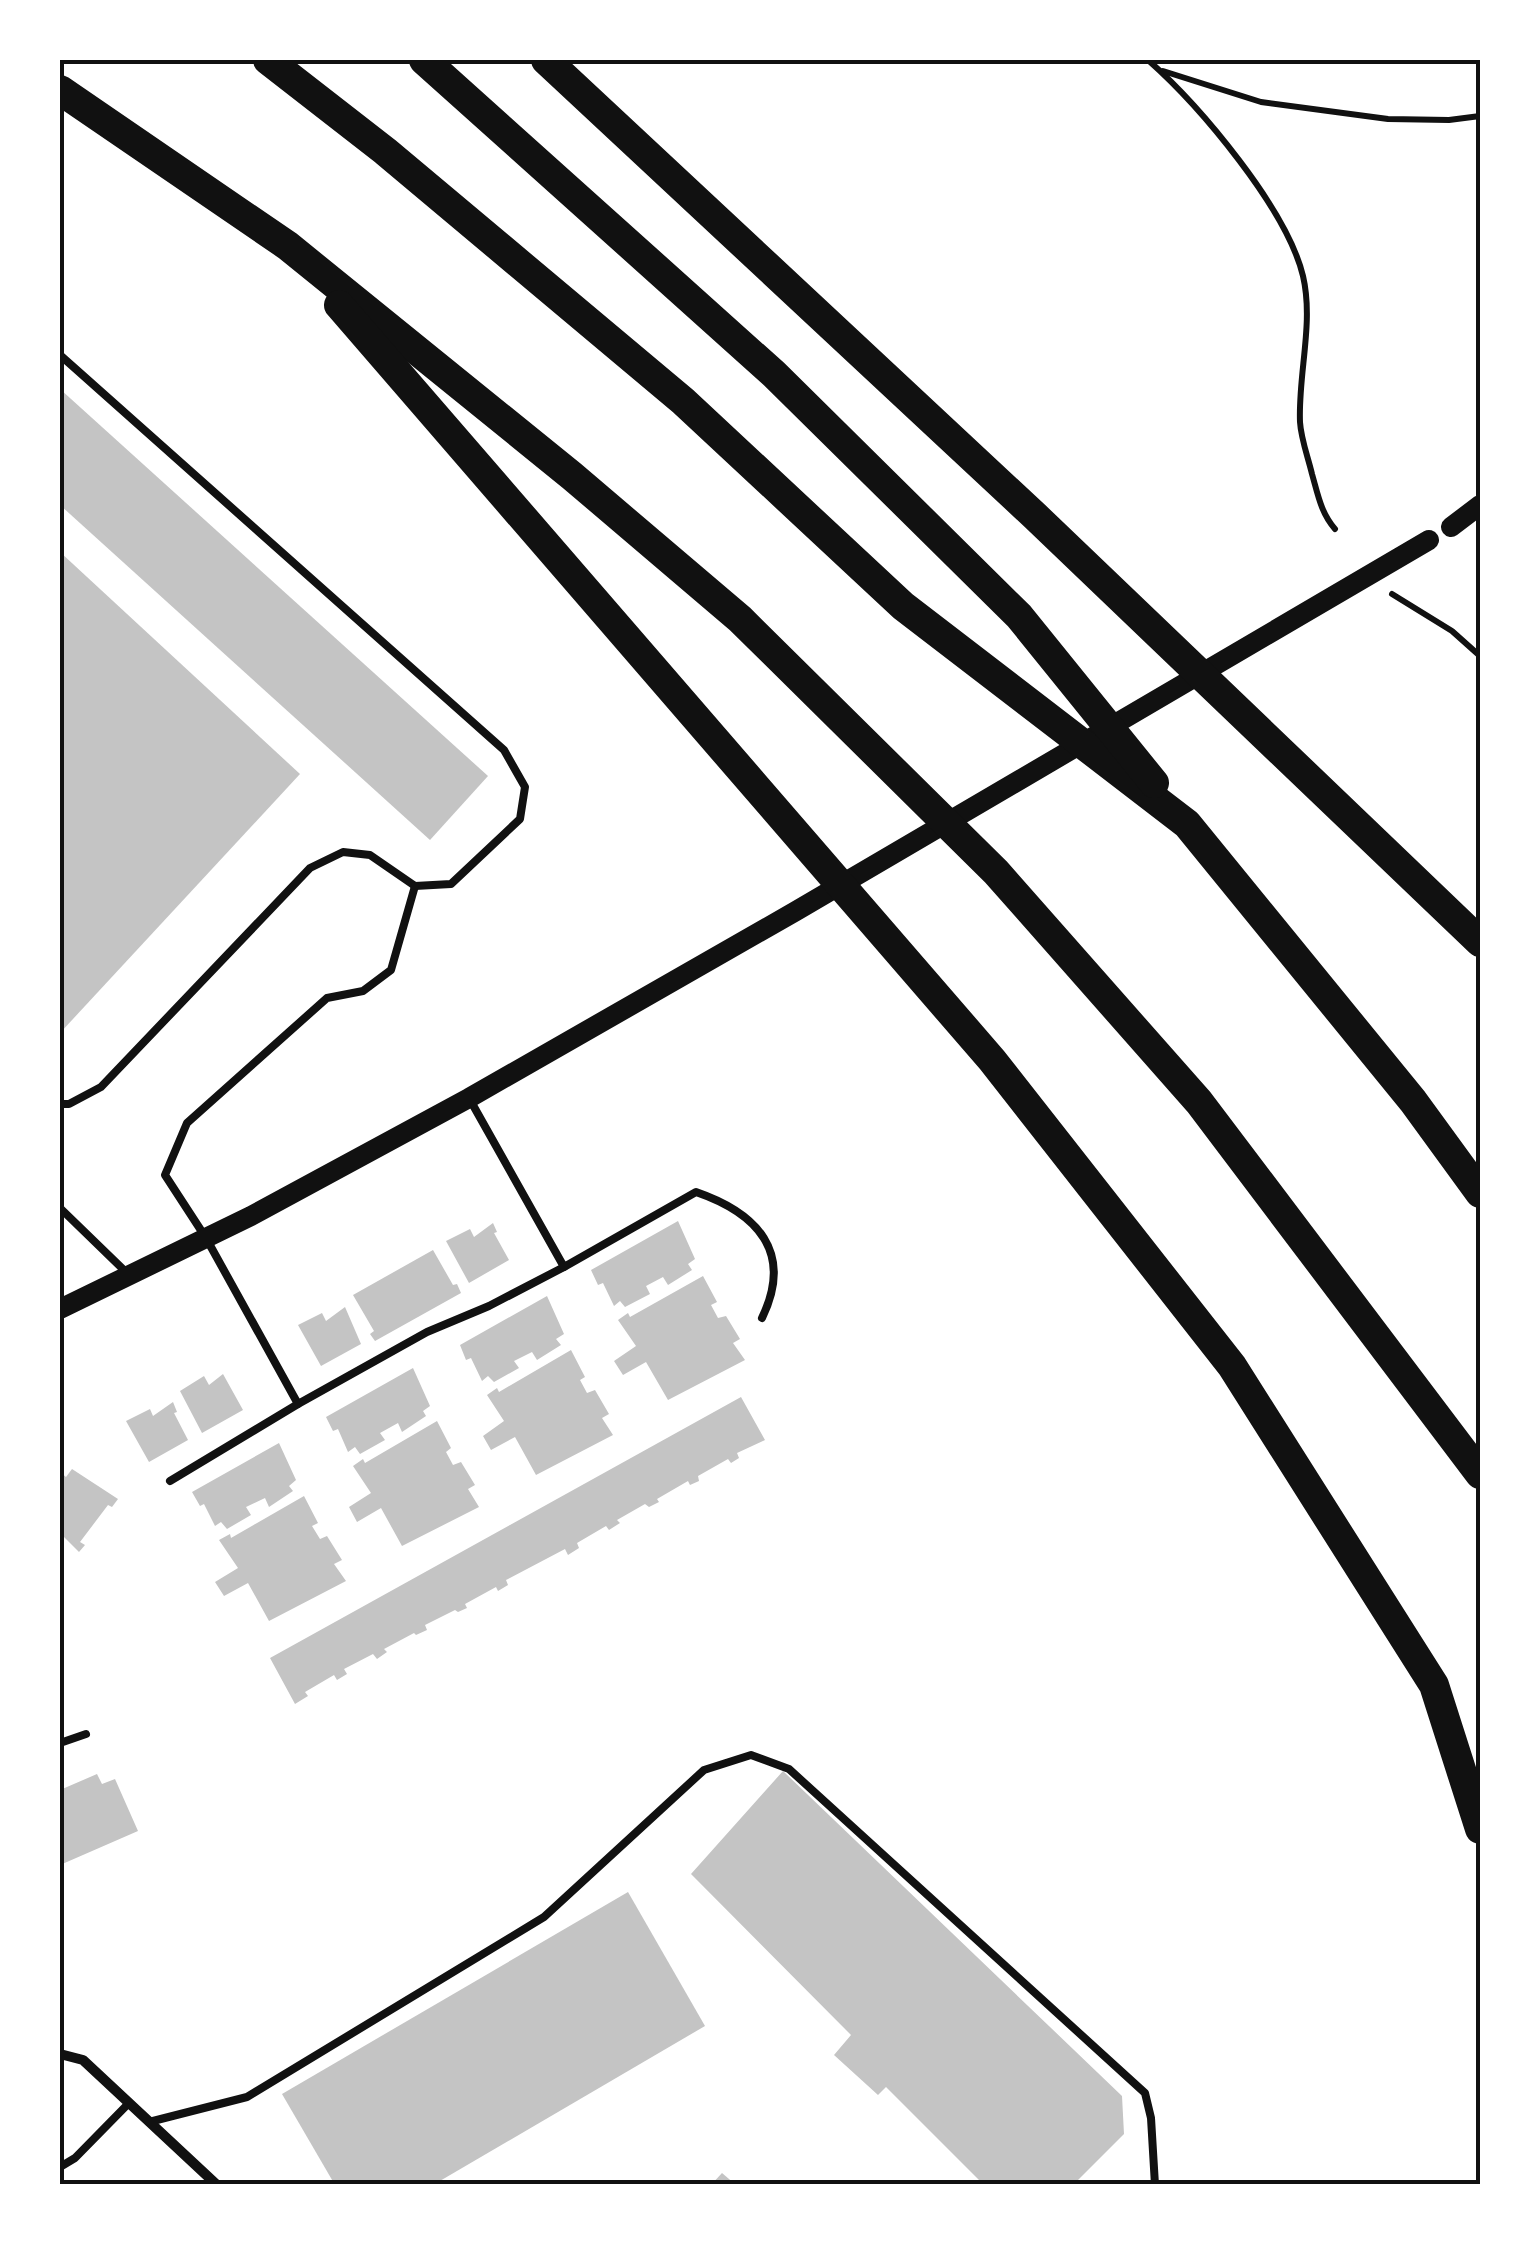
<svg xmlns="http://www.w3.org/2000/svg" width="1540" height="2245" viewBox="0 0 1540 2245" font-family="Mulish,sans-serif">
<style>
.building{fill:#c4c4c4}
.lines{fill:none;stroke-linecap:round;stroke-linejoin:round}
.path{stroke:#111;stroke-width:6}
.service{stroke:#111;stroke-width:8}
.minor{stroke:#111;stroke-width:10}
.secondary{stroke:#111;stroke-width:20}
.motorway{stroke:#111;stroke-width:30}
.neatline{fill:none;stroke:#111;stroke-width:4}
</style>
<rect width="100%" height="100%" fill="#fff"/>
<!-- building -->
<g class="building">
<polygon points="60,389 488,776 430,840 60,505"/>
<polygon points="60,552 300,774 60,1033"/>
<polygon points="678,1221 695,1259 688,1264 692,1270 668,1285 663,1277 646,1286 650,1294 625,1307 620,1301 614,1306 603,1283 598,1285 591,1270"/>
<polygon points="493,1223 497,1232 494,1233 509,1260 469,1283 446,1241 470,1229 474,1237"/>
<polygon points="433,1250 453,1285 457,1284 461,1293 375,1341 370,1334 374,1331 353,1295"/>
<polygon points="703,1276 717,1302 711,1305 718,1318 726,1316 740,1339 733,1343 745,1360 668,1400 646,1362 623,1375 614,1361 636,1346 618,1320 628,1313 630,1317"/>
<polygon points="547,1296 564,1334 556,1339 561,1345 537,1360 532,1352 514,1361 519,1368 494,1382 488,1376 482,1381 471,1358 466,1360 460,1345"/>
<polygon points="345,1307 361,1344 321,1366 298,1325 322,1313 326,1321"/>
<polygon points="571,1350 585,1377 580,1380 587,1393 595,1390 609,1414 602,1418 613,1435 536,1475 515,1437 491,1450 483,1436 504,1421 487,1395 497,1388 499,1392"/>
<polygon points="413,1368 430,1406 423,1411 426,1416 402,1432 398,1423 380,1433 385,1440 360,1454 355,1447 348,1452 338,1429 333,1431 326,1417"/>
<polygon points="223,1374 243,1410 202,1433 180,1391 204,1376 209,1385"/>
<polygon points="741,1397 765,1440 737,1453 739,1458 731,1463 728,1459 698,1476 699,1481 690,1485 688,1481 657,1499 659,1502 649,1507 645,1504 617,1520 620,1523 609,1530 606,1526 577,1543 579,1548 568,1555 565,1549 506,1580 508,1585 498,1591 496,1587 465,1604 467,1608 458,1612 455,1610 425,1625 427,1630 416,1635 414,1633 384,1649 387,1652 377,1659 373,1654 344,1669 347,1674 337,1680 334,1675 305,1692 308,1696 295,1704 270,1658"/>
<polygon points="173,1402 177,1412 174,1413 188,1440 149,1462 126,1421 150,1409 153,1416"/>
<polygon points="437,1421 451,1448 446,1452 453,1465 461,1462 475,1485 468,1489 479,1507 402,1546 381,1508 357,1522 349,1507 371,1493 353,1466 363,1459 365,1463"/>
<polygon points="279,1443 296,1480 289,1486 293,1491 269,1507 265,1498 246,1507 251,1515 227,1529 221,1522 215,1526 204,1504 200,1506 192,1492"/>
<polygon points="72,1469 118,1499 112,1507 108,1505 80,1542 85,1545 79,1552 60,1533 60,1472 66,1477"/>
<polygon points="304,1496 318,1523 312,1526 320,1539 327,1536 342,1560 334,1564 346,1581 269,1621 248,1583 224,1596 215,1582 238,1568 219,1540 230,1534 231,1538"/>
<polygon points="783,1771 1122,2096 1124,2134 1073,2185 984,2185 886,2087 878,2095 834,2055 851,2035 691,1874"/>
<polygon points="97,1774 102,1784 115,1779 138,1831 60,1865 60,1790"/>
<polygon points="628,1892 705,2026 433,2185 335,2185 282,2094"/>
<polygon points="722,2173 736,2185 711,2185"/>
</g>
<g class="lines">
<!-- path -->
<g class="path">
<path d="M1148,60c52,46 139,149 155,216 11,47 -5,98 -3,146 1,17 8,35 12,52 6,21 9,39 23,55"/>
<polyline points="1163,71 1261,102 1388,119 1449,120 1480,116"/>
<polyline points="1392,594 1452,631 1480,656"/>
</g>
<!-- service -->
<g class="service">
<polyline points="60,355 504,750 525,787 520,819 451,884 415,886 370,855 343,852 310,868 101,1087 69,1104 60,1104"/>
<polyline points="415,886 391,970 363,991 327,998 187,1123 165,1175 206,1238 298,1404 427,1332 489,1306 564,1267"/>
<path d="M469,1098l95,169 132,-75c61,21 98,60 66,126"/>
<polyline points="60,1208 126,1272"/>
<polyline points="170,1481 298,1404"/>
<polyline points="60,1743 86,1734"/>
<polyline points="149,2122 247,2097 544,1917 704,1770 751,1755 789,1769 1145,2093 1151,2118 1155,2185"/>
<polyline points="60,2167 75,2158 129,2103"/>
</g>
<!-- minor -->
<polyline class="minor" points="60,2054 83,2060 217,2185"/>
<!-- secondary -->
<g class="secondary">
<polyline points="1451,527 1480,505"/>
<polyline points="60,1309 251,1216 469,1098 796,911 1429,540"/>
</g>
<!-- motorway -->
<g class="motorway">
<polyline points="268,60 385,151 683,401 903,606 1187,824 1413,1101 1480,1193"/>
<polyline points="424,60 774,374 1019,616 1154,783"/>
<polyline points="546,60 1035,516 1480,942"/>
<polyline points="60,90 288,246 572,476 740,619 996,872 1199,1102 1480,1474"/>
<polyline points="339,305 992,1060 1232,1366 1434,1685 1480,1829"/>
</g>
</g>
<!-- border -->
<rect width="1540" height="2245" fill="none" stroke="#ffffff" stroke-width="125"/>
<rect x="62" y="62" width="1416" height="2120" class="neatline"/>
</svg>
